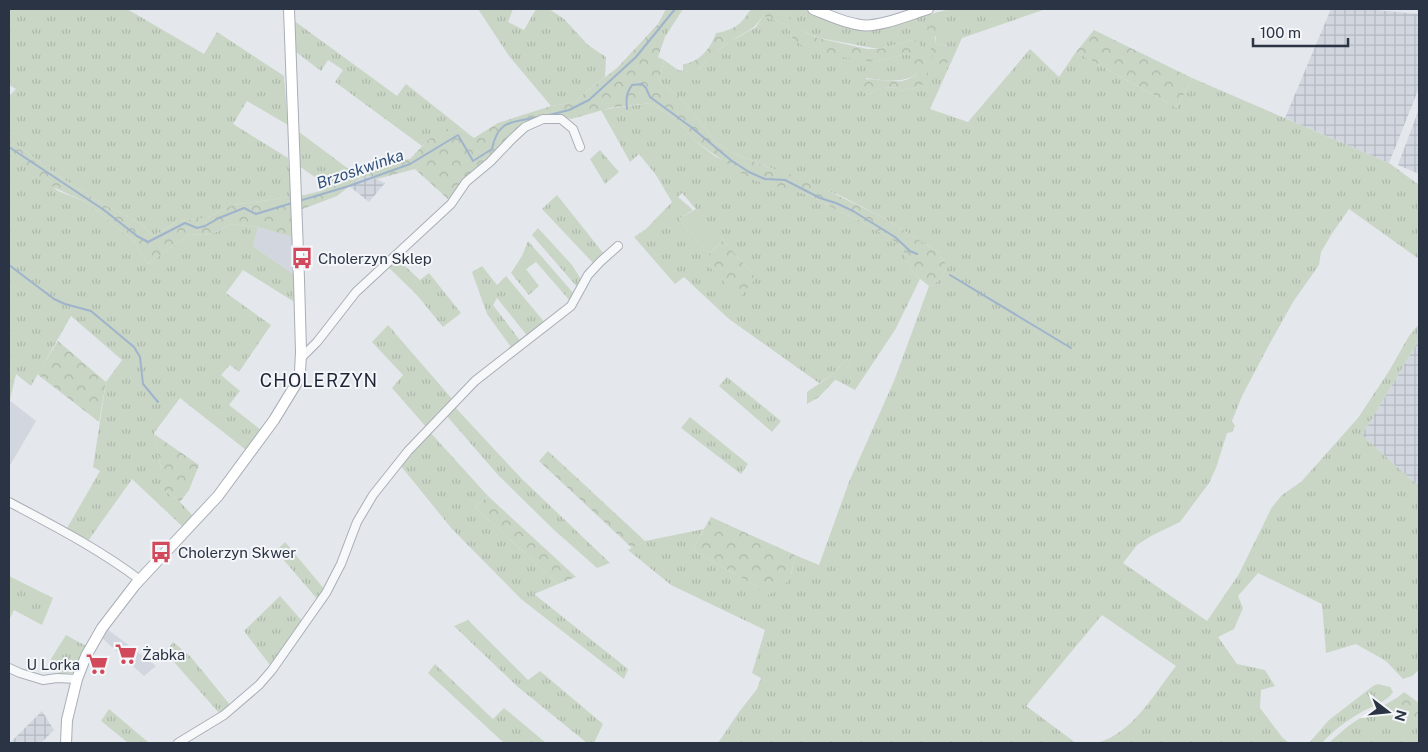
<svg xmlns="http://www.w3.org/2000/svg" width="1428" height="752" viewBox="0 0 1428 752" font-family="'Public Sans',sans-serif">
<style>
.built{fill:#d2d6de}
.industrial{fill:url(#industrial-grid)}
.grass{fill:url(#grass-tufts);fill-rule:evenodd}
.forest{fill:url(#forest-crowns)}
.garden{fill:#c9d6c5}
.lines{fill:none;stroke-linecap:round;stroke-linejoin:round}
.stream{stroke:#9fb4cc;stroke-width:2}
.street-casing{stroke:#a9aeb7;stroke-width:10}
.secondary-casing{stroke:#a9aeb7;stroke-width:12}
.street{stroke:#f7f8fa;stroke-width:8}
.secondary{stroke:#fff;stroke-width:10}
.labels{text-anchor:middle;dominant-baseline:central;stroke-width:4;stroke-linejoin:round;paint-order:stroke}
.poi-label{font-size:15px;fill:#2b3445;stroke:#f4f6f9;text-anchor:start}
.water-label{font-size:16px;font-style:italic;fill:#34527a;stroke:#f4f6f9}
.quarter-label{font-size:18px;letter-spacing:1px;fill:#1d2536;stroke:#f4f6f9}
</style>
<defs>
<pattern id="industrial-grid" width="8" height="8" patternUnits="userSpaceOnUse" patternTransform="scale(1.25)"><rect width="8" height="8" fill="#d2d6de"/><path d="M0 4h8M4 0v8" fill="none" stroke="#b4b8c0"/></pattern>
<pattern id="grass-tufts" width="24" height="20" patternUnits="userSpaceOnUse" patternTransform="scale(1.25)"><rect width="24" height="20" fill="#c9d6c5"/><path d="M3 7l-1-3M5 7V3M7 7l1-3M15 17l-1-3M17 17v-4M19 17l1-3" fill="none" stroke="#adb8ab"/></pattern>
<pattern id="forest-crowns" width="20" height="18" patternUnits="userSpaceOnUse" patternTransform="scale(1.25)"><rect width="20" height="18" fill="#c9d6c5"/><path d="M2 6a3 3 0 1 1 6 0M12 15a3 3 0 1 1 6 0" fill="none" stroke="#adb8ab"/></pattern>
</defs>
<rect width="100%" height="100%" fill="#e4e7ec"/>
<!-- built -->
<g class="built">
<polygon points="258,227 293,237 294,275 253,246"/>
<polygon points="9,400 36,421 9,467"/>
<polygon points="107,629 156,666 144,676 102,638"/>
</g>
<!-- industrial -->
<g class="industrial">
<polygon points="1331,9 1364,9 1419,14 1419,88 1389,163 1285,118"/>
<polygon points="1419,109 1419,174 1398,165"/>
<polygon points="370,176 385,183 369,202 349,186 360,178"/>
<polygon points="1419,340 1419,487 1362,435"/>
<polygon points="42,711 54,730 41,743 10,743"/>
</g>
<!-- grass -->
<g class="grass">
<polygon points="9,9 127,9 204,54 217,32 284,76 288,125 247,101 233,124 288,158 291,197 232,205 207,218 178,221 153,236 140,223 101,203 57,175 9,139 9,96 16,89 9,85"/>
<polygon points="478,9 513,9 508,22 524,30 536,9 549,9 564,19 588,45 606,57 605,77 582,95 576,102 551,106 509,56"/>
<polygon points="666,9 683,9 665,37 658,24"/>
<path d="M766,9h37l52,19 37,-4 58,-15h96l-84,29 -32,71 38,13 62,-73 29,28 17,-25 101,56 15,-30 197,85 30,22v74l-70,-50 -18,26 -10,17 -2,13 -26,37 -23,41 -28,53 -10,25 3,5 -3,6 -5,1 -11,35 -7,15 -29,39 -29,14 -14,9 -14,18 84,58 32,-47 33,-67 10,-12 19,-13 57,-64 31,-47 20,-35 10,-12v16l-57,95 57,52v183l-7,6 -9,3 -17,-18 -30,-17 -30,9 -4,-49 -64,-31 -20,23 5,12 -9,21 -16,8 19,27 28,6 10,16 -14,4 -1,18 22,29 7,6h-192c36,-10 57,-49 79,-77l-74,-51 -76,91 50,37h-358l21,-31 18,-23 4,-11 -9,-5 13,-43 -94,-45 -43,-35 17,-9 59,-12 -12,21 66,37 32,-7 5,-25 24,10 30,-83 45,-101 35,-95 11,-6 7,-14 -9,-14 -56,-35 -41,-21 -108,-43 -19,-12 -15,-21 -23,-26 -17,-12 5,-22 14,10 12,2 8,-2 14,-15 19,-14 25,-14 7,-11 25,9 5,15 80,22 34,-8 5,2 5,19c-19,8 -30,6 -51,3l1,17 14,-7 18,-1 1,4 19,-4 9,-16 19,-25 -11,-2v-20l-3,36h-7l-14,-20 -33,9 -60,-11 -18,-8 -13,-14z"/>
<polygon points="293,20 397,96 406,84 474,138 459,129 427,141 422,146 335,82 343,70 328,60 321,71 296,52"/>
<path d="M650,103l26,16 18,21 22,17 70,31 23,7 29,16 25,11 23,14 15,10 12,27 7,6 -25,51 -40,60 -21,-11 17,-16 -4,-4 -15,16 -13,8 -90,-64 -45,-42 -9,7 -41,-47 12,-8 26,-27 -16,-27 -17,-21 -9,8 -29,-52zM682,193l74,85 -53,-31 -24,-28 14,-9 -15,-13z"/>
<polygon points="299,132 354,173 328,186 299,166"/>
<polygon points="600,150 619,172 605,184 590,159"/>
<polygon points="9,152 58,191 86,202 130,238 135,242 148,264 190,234 204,235 219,231 229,224 258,227 253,246 294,275 296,303 243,270 226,293 271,325 239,372 230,365 221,375 240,391 229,405 261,430 246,450 180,398 154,433 161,469 161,488 180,502 194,517 184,528 132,479 88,541 66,530 100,471 93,467 106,382 122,360 71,316 31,386 16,374 10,400 9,400"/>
<polygon points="557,195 604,254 594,264 542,209"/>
<polygon points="538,228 572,265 582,281 578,288 532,235"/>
<polygon points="528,241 575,295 571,302 536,262 526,269 539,286 529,295 511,273 522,256"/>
<polygon points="396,258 420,280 429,273 461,313 443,327 416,294 387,266"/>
<polygon points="482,266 497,285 506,276 546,324 529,338 497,298 493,305 522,343 513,350 487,314 472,272"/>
<polygon points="388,325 453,400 426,427 392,388 403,375 372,342"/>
<polygon points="727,377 781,421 772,432 719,386"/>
<polygon points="454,406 521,478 610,563 597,568 553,529 498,475 446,415"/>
<polygon points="690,417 748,464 741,474 681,428"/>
<polygon points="429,431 488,496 475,507 558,584 534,594 628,669 624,679 521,599 452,529 400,465"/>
<polygon points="285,542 325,590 318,600 276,551"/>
<polygon points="9,576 53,598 42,625 14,610 9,620"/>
<polygon points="280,596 303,622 274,664 270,665 244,631"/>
<polygon points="468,620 528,680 540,671 603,724 594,743 587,743 518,687 454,626"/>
<polygon points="66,635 86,646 73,673 60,674 51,659"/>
<polygon points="173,642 191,657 231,706 220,714 166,653"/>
<polygon points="435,664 493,719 504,708 546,743 504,743 428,673"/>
<path d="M1378,684l12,3 3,5c-6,10 -22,14 -33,21 -14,8 -27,18 -38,30h-13l20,-23 44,-34z"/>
<path d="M1400,708l19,13v22h-90c16,-15 28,-25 49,-34l4,4z"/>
<polygon points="109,709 148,742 127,742 101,721"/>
</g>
<!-- forest -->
<g class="forest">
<path d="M752,9h14l23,7 12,14 17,8 49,11h12l33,-9 6,1 9,19 6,-1 -6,-32 9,-3 11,2 1,7 -13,4 1,7 11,2 4,15 -23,10v9l-9,7 -19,4 -1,-4 -18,1 -14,7 -7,-5 -3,-9c15,-5 29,2 45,0 5,-1 10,-4 15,-6l-6,-19 -4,-2 -34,8 -32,-5 -38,-11 -10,-6 -5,-15 -25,-9c-11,16 -18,15 -33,26 -13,8 -22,17 -32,28l6,8 -2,3 -8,-2 -4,-7 -7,-1v-7c16,-1 28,-16 33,-31 9,-1 20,-5 26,-12 4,-4 5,-8 10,-12z"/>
<polygon points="658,24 665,37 658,57 664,60 659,82 676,94 699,120 714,141 733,153 768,167 806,180 882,217 938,252 947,266 940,280 929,286 913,273 901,246 886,236 863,222 838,211 809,195 749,179 694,140 676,119 650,103 610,108 571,119 561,117 541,118 465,178 450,201 415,169 377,179 370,176 360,178 337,196 300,210 300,196 321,191 368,165 410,159 427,141 445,129 459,129 474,138 498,123 551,106 576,102 582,95 617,68"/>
<polygon points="1094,30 1192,78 1177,108 1076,52"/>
<polygon points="9,139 57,175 101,203 140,223 153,236 178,221 207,218 232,205 291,197 293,237 258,227 229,224 219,231 204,235 190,234 148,264 135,242 130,238 86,202 44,183 9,152"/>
<polygon points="723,240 756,278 739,298 703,260"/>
<polygon points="58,341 106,382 99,422 37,374"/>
<polygon points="847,359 851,363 819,397 807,404 807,392 832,375"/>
<polygon points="154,434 199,465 189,490 180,502 161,488 161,469"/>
<polygon points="548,451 645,541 632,548 539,461"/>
<polygon points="488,496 576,577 558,584 475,507"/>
<polygon points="711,517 795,555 790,580 764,598 758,587 692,550"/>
<polygon points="1404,692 1419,703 1419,721 1400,708 1381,713 1378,709 1398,697"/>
</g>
<!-- garden -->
<polygon class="garden" points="696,209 723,240 703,260 703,247 679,219"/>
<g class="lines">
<!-- stream -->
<g class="stream">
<path d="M627,109c-1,-11 -1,-15 5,-24l10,-1 4,4 4,9 41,30 41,34 17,11 16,7 20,1 35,18 16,5 17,8 42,26 15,14 7,3"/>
<polyline points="545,116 569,110 589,100 636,57 675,9"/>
<polyline points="9,147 104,210 137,236 148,242 185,223 197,228 205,226 219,218 244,208 256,214 292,203"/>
<path d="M299,201l50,-15 61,-22 48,-29 15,26 19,-12c6,-30 20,-26 46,-32"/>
<polyline points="9,265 54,299 65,304 91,311 134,347 140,357 143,384 158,402"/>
<polyline points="950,275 1071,348"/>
</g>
<!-- street casing -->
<g class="street-casing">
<g id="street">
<polyline points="301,358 317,342 356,292 451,204 466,182 490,162 512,139 525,127 543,119 561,119 573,129 580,147"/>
<path d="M9,502c45,24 90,47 131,78"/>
<polyline points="9,668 20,673 43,680 57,678 77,679"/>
<polyline points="178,743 224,715 259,685 272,670 326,593 341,564 357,522 373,495 408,451 475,381 571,306 588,275 600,262 618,246"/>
</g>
</g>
<!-- secondary casing -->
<g class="secondary-casing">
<g id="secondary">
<path d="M813,9c15,6 31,14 48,16 17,3 50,-11 67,-16"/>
<polyline points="66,743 67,720 77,679 86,656 102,628 135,585 218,496 274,420 296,384 300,373 301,352 299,280 289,9"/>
</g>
</g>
<!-- street -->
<use href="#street" class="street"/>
<!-- secondary -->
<use href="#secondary" class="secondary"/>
</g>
<!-- icons -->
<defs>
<g id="bus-bare" transform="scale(1.725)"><path d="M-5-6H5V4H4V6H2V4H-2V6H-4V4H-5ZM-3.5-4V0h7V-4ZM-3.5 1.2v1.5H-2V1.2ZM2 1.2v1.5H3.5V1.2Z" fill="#d1495b" stroke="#f4f6f9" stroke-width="2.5" paint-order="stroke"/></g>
<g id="supermarket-bare" transform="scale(1.725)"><path d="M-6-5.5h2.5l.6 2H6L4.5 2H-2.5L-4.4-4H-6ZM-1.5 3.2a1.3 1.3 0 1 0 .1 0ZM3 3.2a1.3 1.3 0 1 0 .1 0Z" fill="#d1495b" stroke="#f4f6f9" stroke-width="2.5" paint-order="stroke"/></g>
</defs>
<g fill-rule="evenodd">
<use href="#bus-bare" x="302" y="258"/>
<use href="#bus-bare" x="161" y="552"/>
<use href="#supermarket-bare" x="126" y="654"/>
<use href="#supermarket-bare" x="97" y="664"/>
</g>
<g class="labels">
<!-- poi labels -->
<g class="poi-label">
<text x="318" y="258">Cholerzyn Sklep</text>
<text x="178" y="552">Cholerzyn Skwer</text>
<text x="142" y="654">Żabka</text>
<text x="80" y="664" text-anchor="end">U Lorka</text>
</g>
<!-- water labels -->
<g class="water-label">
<text transform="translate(360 169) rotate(-19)">Brzoskwinka</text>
</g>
<!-- quarter labels -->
<g class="quarter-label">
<text x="319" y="380">CHOLERZYN</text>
</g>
</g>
<!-- border -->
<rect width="1428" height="752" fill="none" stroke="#2b3445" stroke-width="20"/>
<!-- north arrow -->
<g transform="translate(1388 712) rotate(106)" stroke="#f4f6f9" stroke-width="4" paint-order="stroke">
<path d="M0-4L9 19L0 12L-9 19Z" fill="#2b3445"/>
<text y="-8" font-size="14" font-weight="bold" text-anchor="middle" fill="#2b3445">N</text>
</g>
<!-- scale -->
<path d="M1253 38v8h95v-8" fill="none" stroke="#2b3445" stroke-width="2.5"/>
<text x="1260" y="38" font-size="15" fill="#2b3445" stroke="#f4f6f9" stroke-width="4" paint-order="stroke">100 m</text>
</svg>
